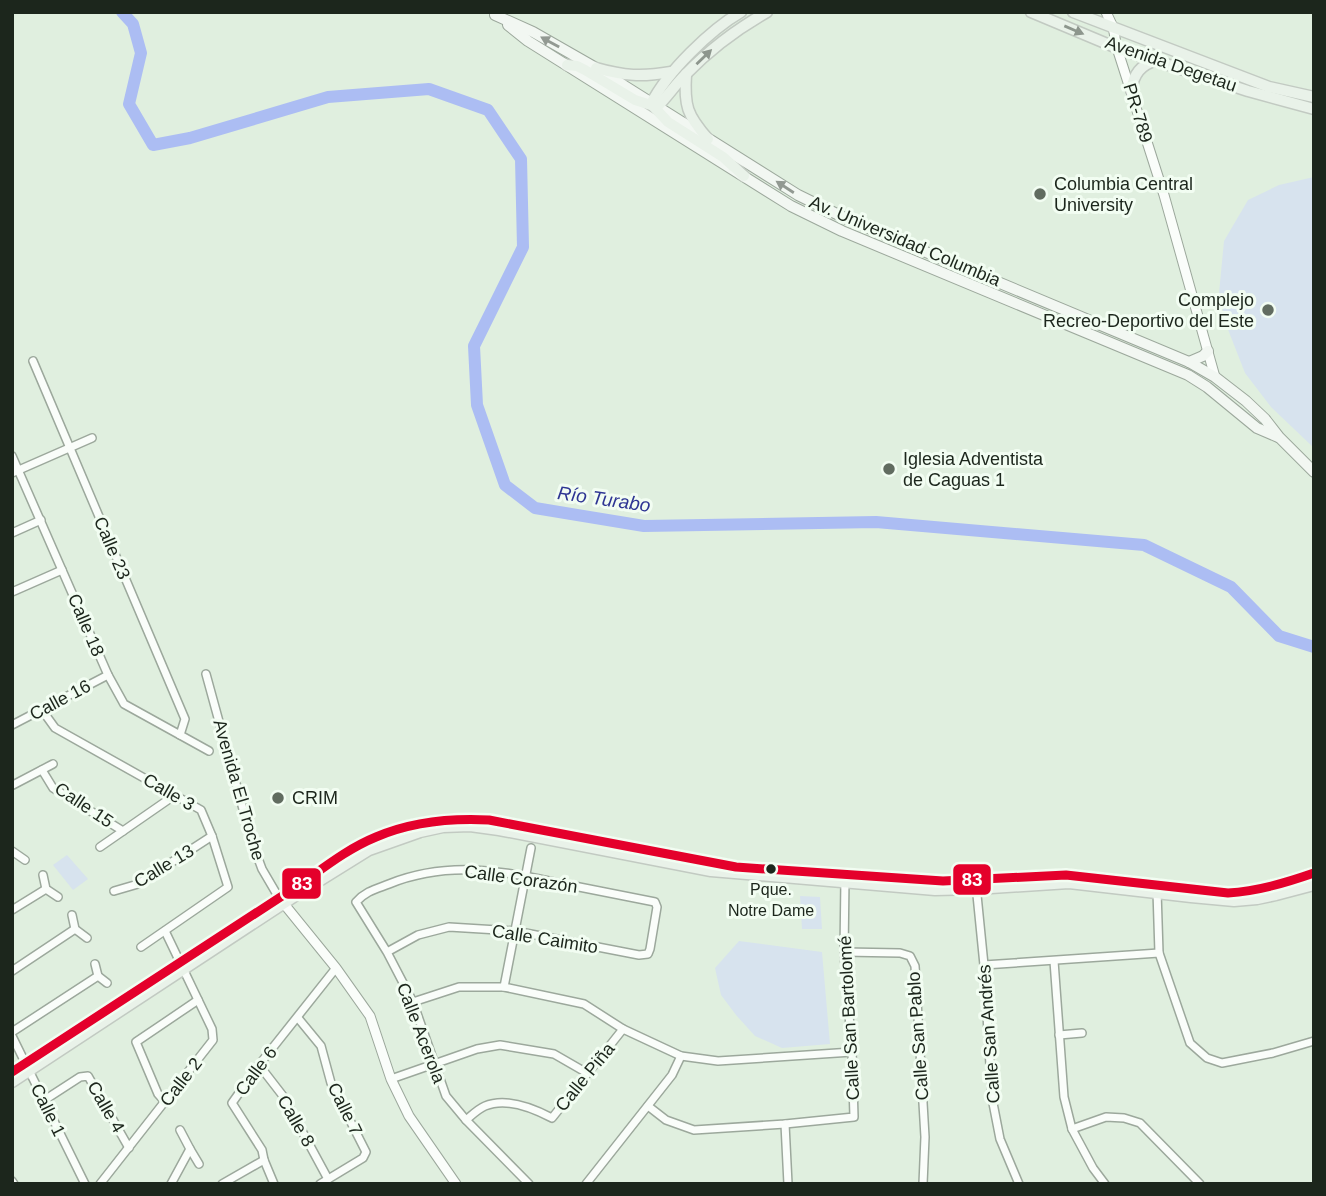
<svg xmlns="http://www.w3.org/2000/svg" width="1326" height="1196" viewBox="0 0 1326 1196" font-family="Arial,sans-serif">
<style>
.pitch{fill:#d7e3ee}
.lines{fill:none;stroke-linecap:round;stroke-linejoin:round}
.river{stroke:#acbdf3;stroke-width:12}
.minor-casing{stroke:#9ca89c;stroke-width:10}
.tertiary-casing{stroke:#9ca89c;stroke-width:11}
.secondary-casing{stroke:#9ca89c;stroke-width:12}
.primary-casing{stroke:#c2cac2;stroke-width:13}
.minor{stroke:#fafdfa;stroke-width:7}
.tertiary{stroke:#fafdfa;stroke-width:9}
.secondary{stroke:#f2f7f2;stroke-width:10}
.primary{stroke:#e9f2e9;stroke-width:10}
.bus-1-casing{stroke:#f2fdf2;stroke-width:14}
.bus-1{stroke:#e4002b;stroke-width:9}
.oneway{fill:#8d968d}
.oneway2{fill:#929992}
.poi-dot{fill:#616c60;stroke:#f2fdf2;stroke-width:2.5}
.bus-dot{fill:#1c261c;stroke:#f2fdf2;stroke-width:2.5}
.labels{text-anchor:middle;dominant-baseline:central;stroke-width:6;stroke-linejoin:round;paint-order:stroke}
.bus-label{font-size:16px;fill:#1c261c;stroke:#f2fdf2}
.street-label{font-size:18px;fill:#1c261c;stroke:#f2fdf2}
.poi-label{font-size:18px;fill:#1c261c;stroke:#f2fdf2;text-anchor:start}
.water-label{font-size:19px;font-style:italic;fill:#2e3593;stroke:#f2fdf2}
.line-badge{stroke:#f2fdf2;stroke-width:2.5}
.badge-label{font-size:19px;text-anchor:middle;font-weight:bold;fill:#fff}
</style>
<rect width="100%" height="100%" fill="#e0efdf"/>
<!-- pitch -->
<g class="pitch">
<polygon points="1314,177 1314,448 1271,407 1245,373 1227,327 1219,293 1224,241 1248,200 1279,185"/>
<polygon points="67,855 88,879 73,890 53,865"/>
<polygon points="800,896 820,897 822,929 802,929"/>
<polygon points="739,941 822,952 830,1044 782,1048 755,1036 736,1015 721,995 715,968"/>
</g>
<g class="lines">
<!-- river -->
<polyline class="river" points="122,12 133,24 141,53 129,104 153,145 190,138 328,97 429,89 488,110 521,159 523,247 474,346 477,405 505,485 535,508 644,526 876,522 1144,545 1231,587 1279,636 1314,647"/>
<!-- minor casing -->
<g class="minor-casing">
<g id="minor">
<polyline points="33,361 185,719 180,735"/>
<polyline points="12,456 108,675 124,704 209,751"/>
<polyline points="12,473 92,438"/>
<polyline points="12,533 41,520"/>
<polyline points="12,592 62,570"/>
<polyline points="206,674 252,842 262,869 279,898"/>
<polyline points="42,710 55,728 201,810 212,836 228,887 141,947"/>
<polyline points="12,725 108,675"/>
<polyline points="42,770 53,788 123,831"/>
<polyline points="13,785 53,764"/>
<polyline points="100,847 175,795"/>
<polyline points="12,851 25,860"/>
<polyline points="43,875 46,889 58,897"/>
<polyline points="976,885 984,965 992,1098 1000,1139 1019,1184"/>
<polyline points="114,891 138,884 212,836"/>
<polyline points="1157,891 1159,953 1190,1043 1207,1058 1222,1063 1273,1053 1314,1041"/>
<polyline points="12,910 46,889"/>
<polyline points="72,915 75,929 87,938"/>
<path d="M387,952l31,-17 31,-8 66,4 124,24 9,-1 2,-5 7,-42 -2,-5c-31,-6 -61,-12 -91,-18 -61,-13 -115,-24 -175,0 -13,5 -23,7 -33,18l31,50 26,50 33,94 20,24 63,64"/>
<polyline points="844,952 900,953 910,956 915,966 925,1137 923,1184"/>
<polyline points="1054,961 1064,1097 1072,1129 1093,1168 1105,1184"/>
<polyline points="95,964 98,976 107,983"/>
<polyline points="984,965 1159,953"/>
<polyline points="12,971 75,929"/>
<polyline points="504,987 531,848"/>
<polyline points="413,1002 459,987 504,987 584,1004 623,1029 681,1056 718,1061 852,1052"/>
<polyline points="298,1018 321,1046 331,1083 366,1152 363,1158 320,1184"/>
<polyline points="12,1032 98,976"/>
<polyline points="1059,1035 1082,1033"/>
<polyline points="12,1036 85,1184"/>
<polyline points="259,1065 283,1096 328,1179"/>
<polyline points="391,1079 477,1049 500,1045 554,1054 587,1073"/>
<polyline points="43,1101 80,1077 88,1076 129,1148"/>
<polyline points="166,1103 158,1094 136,1042 198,1000"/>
<polyline points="648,1106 666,1120 694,1130 785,1124 854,1117 852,1052 844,952 845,879"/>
<path d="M466,1120c6,-5 12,-11 19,-14 21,-9 48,2 67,12l71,-89"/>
<polyline points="785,1124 788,1184"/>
<polyline points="1072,1129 1106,1117 1124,1118 1140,1123 1200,1184"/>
<polyline points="190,1149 199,1164"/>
<polyline points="12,1181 14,1184"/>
<polyline points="100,1184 213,1040 212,1029 165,931"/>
<polyline points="171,1184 190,1149 180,1130"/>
<polyline points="222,1184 264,1160"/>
<polyline points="274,1184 264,1160 262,1150 232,1103 259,1065 336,968"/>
<polyline points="586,1184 672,1075 681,1056"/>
</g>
</g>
<!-- tertiary casing -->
<g class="tertiary-casing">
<g id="tertiary">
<polyline points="1106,12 1113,27 1117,48 1164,195 1215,377"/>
<polyline points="280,899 336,968 370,1016 391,1079 409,1116 456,1184"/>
</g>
</g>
<!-- secondary casing -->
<g class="secondary-casing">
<g id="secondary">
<polyline points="495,15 533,32 596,68 798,195 847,219 1189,362 1215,377 1246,401 1265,419 1279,437 1314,472"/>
<polyline points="508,25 528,41 791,206 842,231 1188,375 1207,387 1257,428 1278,437"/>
<polyline points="1189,362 1203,356 1208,351"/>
</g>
</g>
<!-- primary casing -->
<g class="primary-casing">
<g id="primary">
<path d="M741,12c-31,18 -74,60 -90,92l17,18 55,35 21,19"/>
<polyline points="1031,12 1117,48 1248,91 1314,109"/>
<polyline points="1073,12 1269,87 1314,97"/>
<path d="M567,65l10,1 8,4 50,30 22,7c10,-10 18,-22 28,-32 24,-25 52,-46 82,-63"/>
<path d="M596,68c28,8 46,9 75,4"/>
<path d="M686,74c-2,32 1,41 22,65"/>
<path d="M1131,90c3,-16 9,-25 26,-30"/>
<path d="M12,1072l290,-189c24,-17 47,-35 74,-46 35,-15 75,-19 113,-17l247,47 207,14 123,-6 162,18c30,-2 57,-10 86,-20"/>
<polyline points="12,1082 295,896 369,850 420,832 443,827 470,826 499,830 711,871 935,890 976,889 1069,883 1191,897 1234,901 1257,899 1276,895 1314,885"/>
</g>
</g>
<!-- minor -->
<use href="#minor" class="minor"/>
<!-- tertiary -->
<use href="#tertiary" class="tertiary"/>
<!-- secondary -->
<use href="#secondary" class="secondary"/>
<!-- primary -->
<use href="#primary" class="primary"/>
<!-- bus-1 casing -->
<g class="bus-1-casing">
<path id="bus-1" d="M12,1072l290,-189c24,-17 47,-35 74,-46 35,-15 75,-19 113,-17l247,47 207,14 123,-6 162,18c30,-2 57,-10 86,-20"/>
</g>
<!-- bus-1 -->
<use href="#bus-1" class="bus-1"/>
</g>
<!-- one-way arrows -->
<defs><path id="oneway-solid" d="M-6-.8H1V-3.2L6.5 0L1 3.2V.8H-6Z" transform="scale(1.75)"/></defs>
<g class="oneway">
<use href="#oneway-solid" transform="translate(1074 30) rotate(23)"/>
<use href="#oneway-solid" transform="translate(704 57) rotate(-44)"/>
</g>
<g class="oneway2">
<use href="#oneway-solid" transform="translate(550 42) rotate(-151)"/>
<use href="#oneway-solid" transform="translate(785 187) rotate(-147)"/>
</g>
<!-- markers -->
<g class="poi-dot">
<circle cx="1040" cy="194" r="7"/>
<circle cx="1268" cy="310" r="7"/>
<circle cx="889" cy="469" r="7"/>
<circle cx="278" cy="798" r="7"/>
</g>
<circle class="bus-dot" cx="771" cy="869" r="6"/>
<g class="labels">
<!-- bus labels -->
<g class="bus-label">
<text x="771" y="889">Pque.<tspan x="771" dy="21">Notre Dame</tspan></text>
</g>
<!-- street labels -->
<g class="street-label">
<text transform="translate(1171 64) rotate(19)">Avenida Degetau</text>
<text transform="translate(1138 113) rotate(73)">PR-789</text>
<text transform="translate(905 241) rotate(23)">Av. Universidad Columbia</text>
<text transform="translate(112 548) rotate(67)">Calle 23</text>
<text transform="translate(86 625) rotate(67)">Calle 18</text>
<text transform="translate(60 700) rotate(-28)">Calle 16</text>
<text transform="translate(239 790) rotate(74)">Avenida El Troche</text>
<text transform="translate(169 792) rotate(30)">Calle 3</text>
<text transform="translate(84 805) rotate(34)">Calle 15</text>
<text transform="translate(164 866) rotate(-31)">Calle 13</text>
<text transform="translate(521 879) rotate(8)">Calle Corazón</text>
<text transform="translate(545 939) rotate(9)">Calle Caimito</text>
<text transform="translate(849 1018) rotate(-93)">Calle San Bartolomé</text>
<text transform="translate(421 1033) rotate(69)">Calle Acerola</text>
<text transform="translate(989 1034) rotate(-94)">Calle San Andrés</text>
<text transform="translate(918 1036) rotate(-94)">Calle San Pablo</text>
<text transform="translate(256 1071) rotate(-53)">Calle 6</text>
<text transform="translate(585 1077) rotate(-51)">Calle Piña</text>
<text transform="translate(181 1082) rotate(-52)">Calle 2</text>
<text transform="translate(106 1107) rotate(60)">Calle 4</text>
<text transform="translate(345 1109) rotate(64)">Calle 7</text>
<text transform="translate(48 1110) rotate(64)">Calle 1</text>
<text transform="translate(296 1121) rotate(60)">Calle 8</text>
</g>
<!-- poi labels -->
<g class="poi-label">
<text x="1054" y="184">Columbia Central<tspan x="1054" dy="21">University</tspan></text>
<text x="1254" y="300" text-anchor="end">Complejo<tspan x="1254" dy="21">Recreo-Deportivo del Este</tspan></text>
<text x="903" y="459">Iglesia Adventista<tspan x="903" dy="21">de Caguas 1</tspan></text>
<text x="292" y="798">CRIM</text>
</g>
<!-- water labels -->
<g class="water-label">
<text transform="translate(604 499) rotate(8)">Río Turabo</text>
</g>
</g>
<g class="line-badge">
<rect x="952" y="863" width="40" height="33" rx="7" fill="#e4002b"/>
<rect x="281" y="867" width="41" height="33" rx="7" fill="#e4002b"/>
</g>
<g class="badge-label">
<text x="972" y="886">83</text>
<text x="302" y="890">83</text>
</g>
<!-- border -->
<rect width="1326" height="1196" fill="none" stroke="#1c261c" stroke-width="28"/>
</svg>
